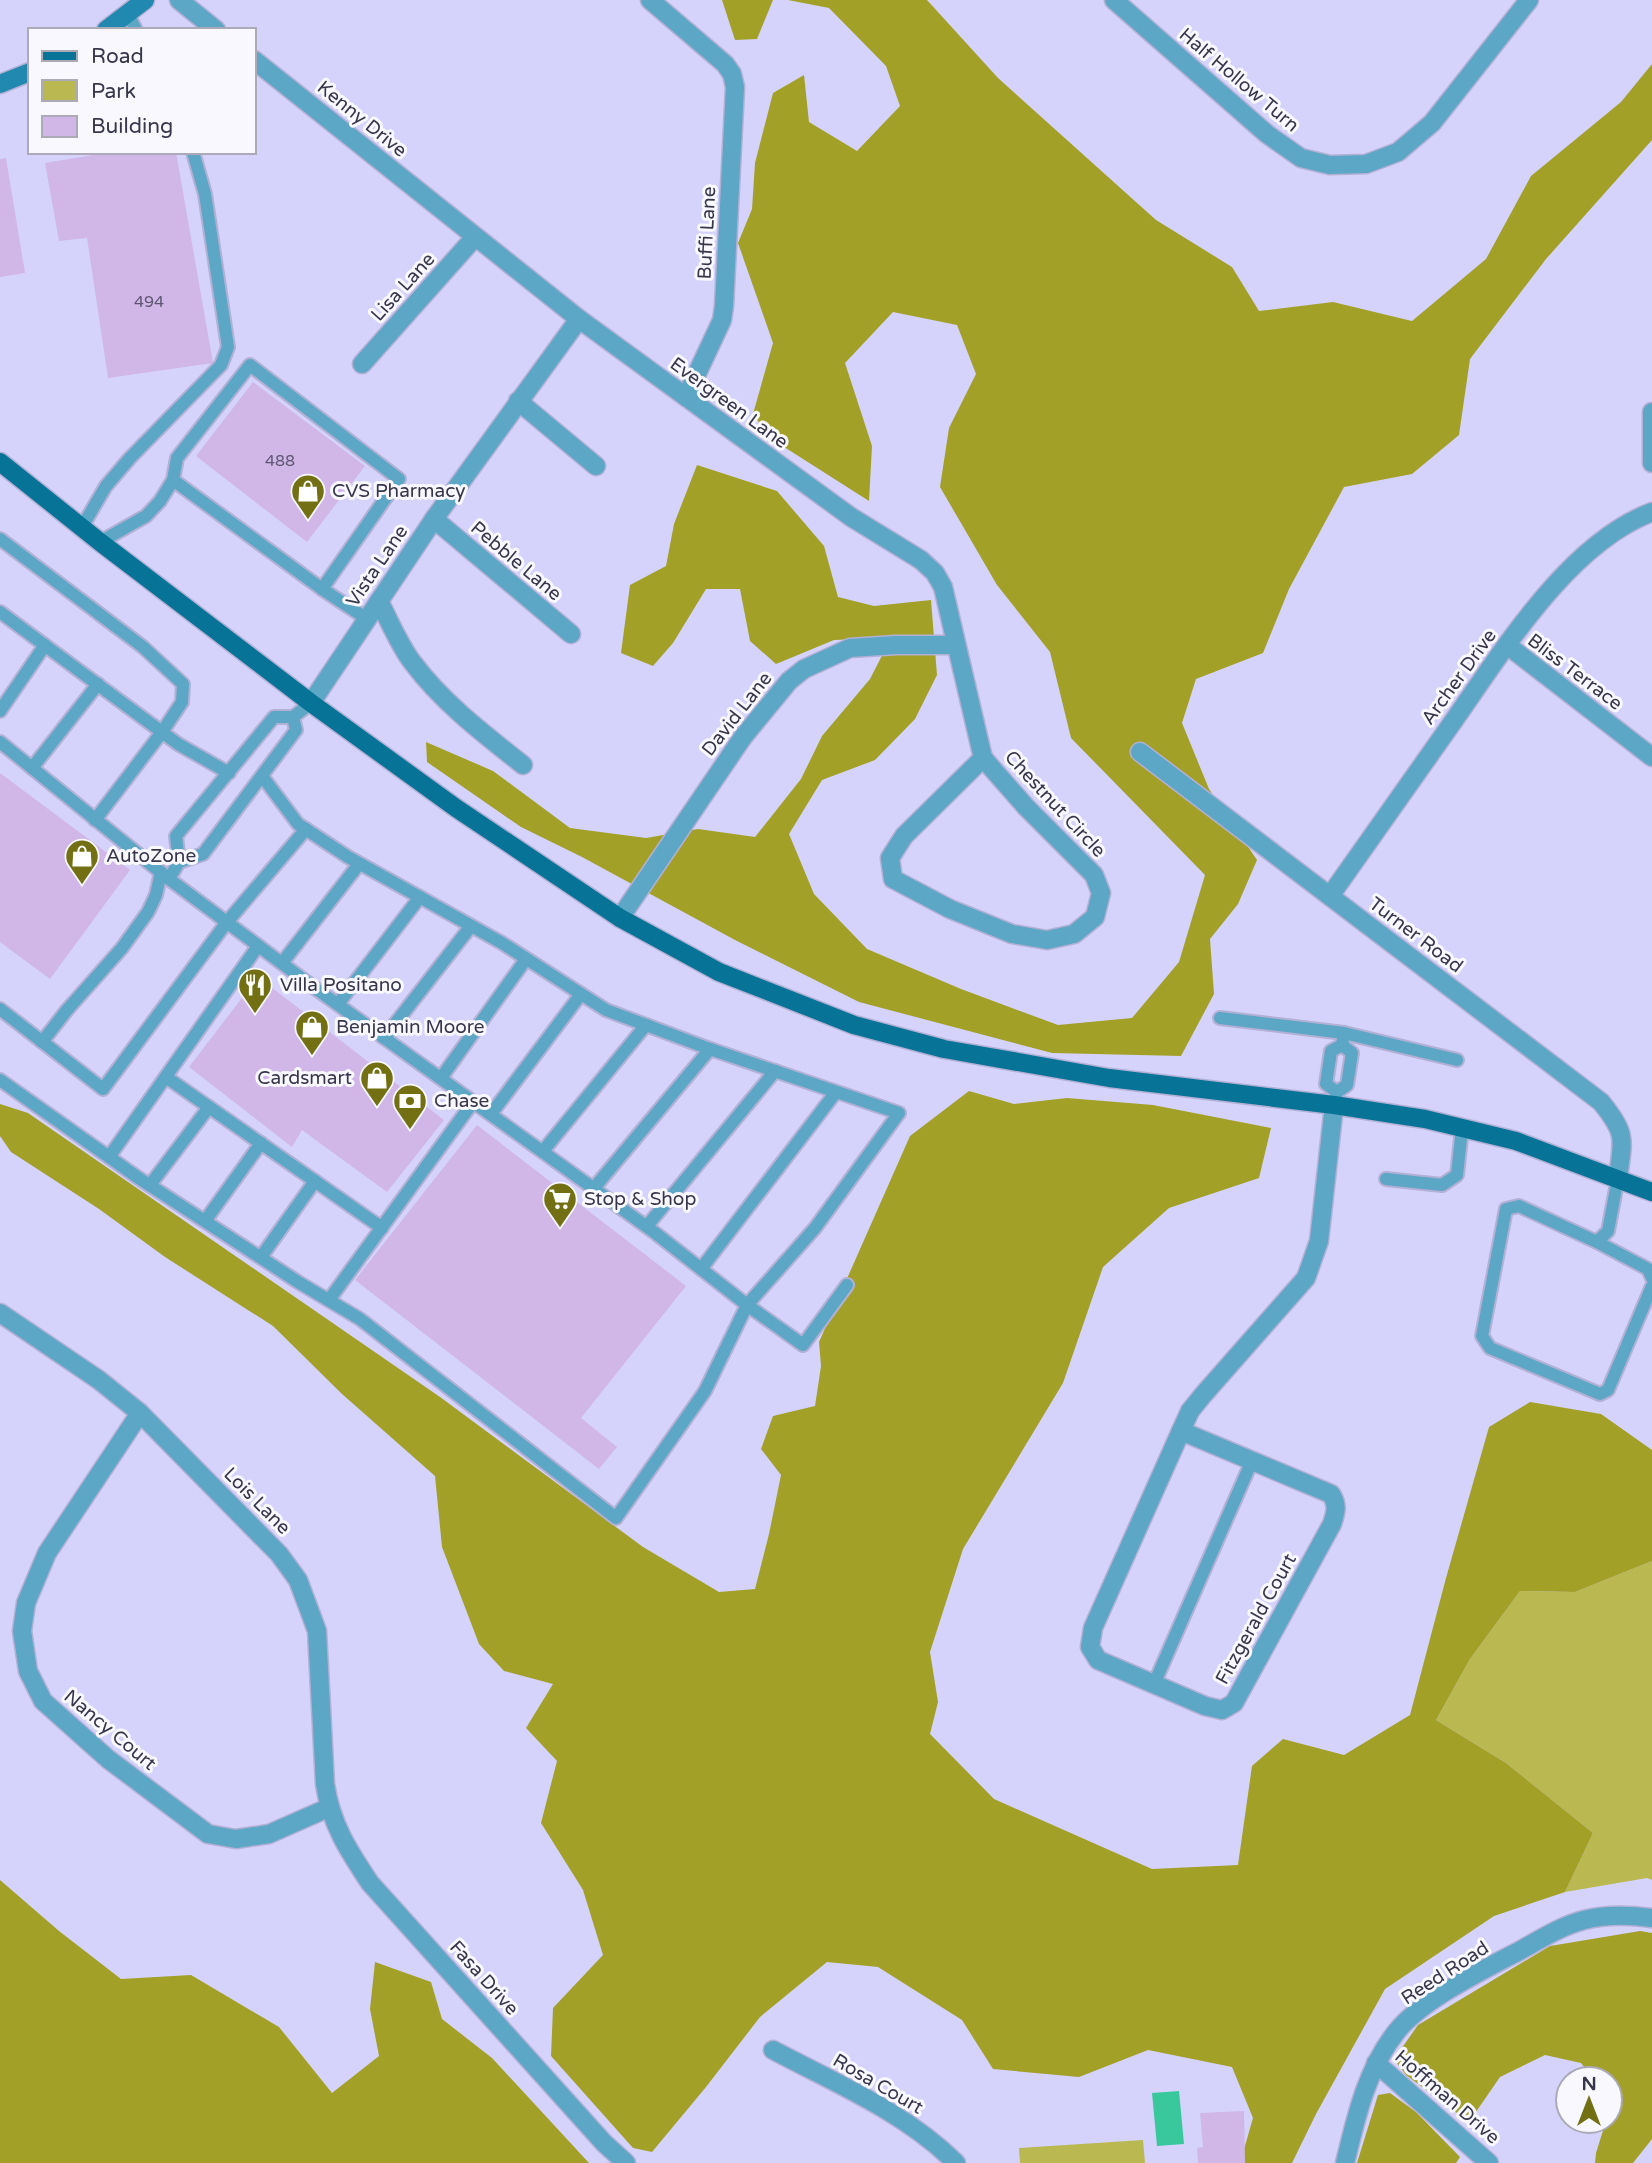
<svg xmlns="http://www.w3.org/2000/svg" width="1652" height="2163" viewBox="0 0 1652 2163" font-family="'Varela Round',sans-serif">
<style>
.green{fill:#bab851}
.forest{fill:#a3a028}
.water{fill:#38c89c}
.building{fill:#d0b7e7}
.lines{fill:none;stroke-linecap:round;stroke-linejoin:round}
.service-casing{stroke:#b2b0d5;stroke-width:16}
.minor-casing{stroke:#b2b0d5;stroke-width:21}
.secondary-casing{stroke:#b2b0d5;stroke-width:21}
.primary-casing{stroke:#b2b0d5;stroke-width:21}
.service{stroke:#5ca6c6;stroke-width:12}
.minor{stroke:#5ca6c6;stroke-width:18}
.secondary{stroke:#2189af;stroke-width:18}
.primary{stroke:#077396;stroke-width:18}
.labels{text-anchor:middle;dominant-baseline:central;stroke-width:6;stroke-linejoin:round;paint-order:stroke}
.number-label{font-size:16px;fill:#5e5672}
.street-label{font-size:19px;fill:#38364b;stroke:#f8f8fe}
.poi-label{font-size:19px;fill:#38364b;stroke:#f8f8fe;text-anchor:start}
</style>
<rect width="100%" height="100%" fill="#d5d3fc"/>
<!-- green -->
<g class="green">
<polygon points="1652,1561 1652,1880 1647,1878 1565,1892 1593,1833 1506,1763 1436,1720 1470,1659 1520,1591 1575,1592"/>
<polygon points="1143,2140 1145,2163 1020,2163 1019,2148"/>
</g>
<!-- forest -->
<g class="forest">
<polygon points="722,0 773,0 757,39 735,40"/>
<polygon points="788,0 927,0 998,78 1156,220 1232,267 1259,311 1333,302 1412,321 1486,259 1531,176 1621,102 1652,64 1652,140 1546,259 1470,359 1459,435 1412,474 1344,487 1289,589 1263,653 1196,679 1182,723 1209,789 1257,860 1238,904 1210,939 1214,994 1181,1056 1052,1053 859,1002 735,940 582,857 521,827 427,762 426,742 493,771 570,828 646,838 698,829 755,837 801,779 822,736 870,679 891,638 834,640 776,664 750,641 740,589 706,589 673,643 653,666 621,653 630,585 666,566 674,524 697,465 777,491 824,546 838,597 874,606 931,600 937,675 915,719 875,760 822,780 789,834 814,894 867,949 961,989 1058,1025 1132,1018 1179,962 1205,875 1071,738 1050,652 997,585 940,487 949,428 976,374 957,325 893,312 845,363 872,446 869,501 770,438 753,414 773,343 738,243 752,209 755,163 773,93 804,75 809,122 857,151 900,106 886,66 829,8"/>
<polygon points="969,1091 1014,1104 1067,1098 1153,1105 1271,1128 1259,1178 1169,1208 1103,1267 1063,1383 963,1549 930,1652 938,1702 930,1734 994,1799 1152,1869 1238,1865 1252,1766 1283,1739 1344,1755 1410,1715 1446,1578 1489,1427 1530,1402 1601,1414 1652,1450 1652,1561 1575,1592 1520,1591 1470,1659 1436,1720 1506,1763 1593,1833 1565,1892 1494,1916 1385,1989 1316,2114 1292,2163 1240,2163 1253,2118 1232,2067 1148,2050 1079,2077 993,2069 962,2020 878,1967 827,1962 760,2017 706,2087 652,2152 633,2148 551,2056 553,2008 603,1955 583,1890 541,1823 557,1761 526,1728 553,1684 504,1671 479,1644 442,1547 435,1476 342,1394 273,1326 165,1257 99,1209 11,1152 0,1136 0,1104 28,1113 440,1397 643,1547 719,1592 755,1589 769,1534 781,1475 761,1449 773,1416 815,1406 821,1366 819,1342 910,1136"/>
<polygon points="0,1880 59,1931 121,1979 191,1975 279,2027 332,2093 379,2056 370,2009 375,1962 431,1982 442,2019 492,2058 589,2163 0,2163"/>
<polygon points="1640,1931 1652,1933 1652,2139 1633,2163 1595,2163 1596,2153 1606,2121 1610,2121 1612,2101 1610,2099 1610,2079 1594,2079 1581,2063 1545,2055 1500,2077 1469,2122 1406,2075 1394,2059 1418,2025 1550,1946"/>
<polygon points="1390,2093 1416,2112 1460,2157 1456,2163 1357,2163 1378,2095"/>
</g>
<!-- water -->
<polygon class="water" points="1179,2091 1184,2144 1157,2146 1152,2093"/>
<!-- building -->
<g class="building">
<polygon points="111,152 176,152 213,363 108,378 87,238 59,241 45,163"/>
<polygon points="6,158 25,273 0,277 0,159"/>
<polygon points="253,382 365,466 307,542 196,456"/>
<polygon points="0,773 130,870 50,979 0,942"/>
<polygon points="258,977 444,1120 387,1192 302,1130 292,1147 189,1067"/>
<polygon points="477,1125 686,1286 581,1418 617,1447 599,1469 355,1280"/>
<polygon points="1244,2111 1245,2163 1198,2163 1197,2148 1203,2147 1200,2113"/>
</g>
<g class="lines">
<!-- service casing -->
<g class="service-casing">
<g id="service">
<polyline points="128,14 136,30"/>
<polyline points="173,480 322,589"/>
<polyline points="82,527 106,486 130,458 221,365 228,347 205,194 193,152"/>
<polyline points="0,539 143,647 183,684 182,702 162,732 95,820"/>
<polyline points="100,542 146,516 160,501 173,480 177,458 250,365 399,479 322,589 367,619"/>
<polyline points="0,612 178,744 229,773"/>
<polyline points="0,711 45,645"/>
<polyline points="0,742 169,879"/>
<polyline points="32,768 98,684"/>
<polyline points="262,776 298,824 348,857 502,943 606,1010 710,1049 899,1113 815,1228 747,1305 803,1345 847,1285"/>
<polyline points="179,862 203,854 296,730 293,717"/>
<polyline points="282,963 359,864"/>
<polyline points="338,1004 420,897"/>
<polyline points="0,1009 103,1089 227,922 306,829"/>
<polyline points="1220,1018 1344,1033 1342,1045"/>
<polyline points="1344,1033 1457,1060"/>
<polyline points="384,1038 471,926"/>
<polyline points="42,1042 67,1010 122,948 148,912 156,895 161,872"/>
<polyline points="166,1077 382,1228"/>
<polyline points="441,1078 526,959"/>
<polyline points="0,1080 140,1179 298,1282 360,1319 616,1518 705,1391 747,1305 654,1232 312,986 169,879 179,862 176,836 274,717 293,717 311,703"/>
<polyline points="1337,1092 1326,1084 1331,1051 1342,1045"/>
<polyline points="1334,1105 1337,1092 1347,1085 1352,1053 1342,1045"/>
<polyline points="491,1114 581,994"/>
<polyline points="543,1151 646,1025"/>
<polyline points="109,1157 258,946"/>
<polyline points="1386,1179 1442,1185 1457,1175 1462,1128"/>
<polyline points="150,1185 209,1107"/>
<polyline points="594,1188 710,1049"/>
<polyline points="205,1221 261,1143"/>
<polyline points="647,1226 775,1071"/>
<polyline points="1597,1242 1608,1231 1618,1178"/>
<polyline points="261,1257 315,1181"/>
<polyline points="701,1269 836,1092"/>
<polyline points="1652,1278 1648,1269 1597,1242 1519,1206 1506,1209 1482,1336 1490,1348 1600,1394 1608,1390 1652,1286"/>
<polyline points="329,1300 473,1102"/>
<polyline points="1154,1684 1252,1461"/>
</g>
</g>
<!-- minor casing -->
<g class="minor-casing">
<g id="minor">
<polyline points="179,0 216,30"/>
<polyline points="650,0 725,64 732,74 735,87 724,306 722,320 686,397"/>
<polyline points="1114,0 1267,134 1301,158 1330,165 1366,164 1398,152 1432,123 1529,0"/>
<polyline points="254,60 579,319 851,517 921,560 935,573 943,587 983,758"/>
<polyline points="362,364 475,237"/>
<polyline points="518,401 596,466"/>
<polyline points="1652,412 1652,463"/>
<polyline points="434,519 571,634"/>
<path d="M379,601c11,21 20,44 34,62 30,40 71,71 110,102"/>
<polyline points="1507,645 1652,757"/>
<polyline points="311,703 434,519 579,319"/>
<path d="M1140,752l461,350c26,32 22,36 17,76"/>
<polygon points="983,758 1026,807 1094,875 1101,893 1095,917 1074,934 1047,940 1012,934 950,909 893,879 890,858 904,836"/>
<path d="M1330,896c40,-57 80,-113 120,-170 51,-72 117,-182 202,-214"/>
<polyline points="620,918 743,737 789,681 804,669 850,648 896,645 956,645"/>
<path d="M0,1313l99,67 41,33 139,141 19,26 19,51 8,153c6,40 23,66 45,99l234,260 22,20"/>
<polyline points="140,1413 47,1553 26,1603 22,1631 28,1671 43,1701 108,1759 208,1834 236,1839 269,1834 328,1808"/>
<path d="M1181,1431l150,63c7,11 5,18 1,30l-98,179 -12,7 -17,-4 -107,-46 -8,-13 3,-19z"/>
<polyline points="1181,1431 1190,1411 1203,1395 1306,1278 1319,1241 1334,1105"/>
<path d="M773,2050c62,33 132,62 183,113"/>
<polyline points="1376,2063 1489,2163"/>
<path d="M1345,2163c11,-46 22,-95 52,-132 26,-32 88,-62 124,-81 20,-11 40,-24 63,-30 23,-6 45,-5 68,-2"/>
</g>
</g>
<!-- secondary casing -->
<g class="secondary-casing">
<g id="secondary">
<polyline points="106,30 145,0"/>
<polyline points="0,84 30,72"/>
</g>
</g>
<!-- primary casing -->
<g class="primary-casing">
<polyline id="primary" points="0,462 100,542 311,703 456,808 620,918 719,972 854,1025 944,1049 1109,1078 1334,1105 1425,1119 1516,1141 1652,1192"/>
</g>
<!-- service -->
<use href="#service" class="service"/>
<!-- minor -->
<use href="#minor" class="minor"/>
<!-- secondary -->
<use href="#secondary" class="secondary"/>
<!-- primary -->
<use href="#primary" class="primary"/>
</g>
<!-- icons -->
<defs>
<g id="shop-pin" transform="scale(1.75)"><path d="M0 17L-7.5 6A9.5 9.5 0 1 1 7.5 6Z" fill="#727012" stroke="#f8f8fe"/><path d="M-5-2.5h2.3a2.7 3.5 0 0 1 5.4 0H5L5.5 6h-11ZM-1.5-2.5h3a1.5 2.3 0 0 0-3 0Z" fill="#fff"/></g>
<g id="restaurant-pin" transform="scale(1.75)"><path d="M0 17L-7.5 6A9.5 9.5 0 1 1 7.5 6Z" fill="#727012" stroke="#f8f8fe"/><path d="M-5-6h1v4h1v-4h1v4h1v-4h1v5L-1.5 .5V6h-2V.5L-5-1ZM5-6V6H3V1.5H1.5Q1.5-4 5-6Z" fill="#fff"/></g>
<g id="bank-pin" transform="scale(1.75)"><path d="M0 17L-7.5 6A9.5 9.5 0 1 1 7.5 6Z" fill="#727012" stroke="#f8f8fe"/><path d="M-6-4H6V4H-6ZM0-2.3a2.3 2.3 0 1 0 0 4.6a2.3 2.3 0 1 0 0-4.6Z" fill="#fff"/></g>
<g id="supermarket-pin" transform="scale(1.75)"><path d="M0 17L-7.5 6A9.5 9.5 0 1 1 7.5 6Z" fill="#727012" stroke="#f8f8fe"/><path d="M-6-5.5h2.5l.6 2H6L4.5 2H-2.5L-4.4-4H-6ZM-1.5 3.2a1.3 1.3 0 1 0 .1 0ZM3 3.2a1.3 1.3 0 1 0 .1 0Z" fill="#fff"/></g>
</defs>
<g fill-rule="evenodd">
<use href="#shop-pin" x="308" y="491"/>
<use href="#shop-pin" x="82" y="856"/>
<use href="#restaurant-pin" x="255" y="985"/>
<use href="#shop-pin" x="312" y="1027"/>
<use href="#shop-pin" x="377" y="1078"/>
<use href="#bank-pin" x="410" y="1101"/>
<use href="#supermarket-pin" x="560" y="1199"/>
</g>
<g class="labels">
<!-- number labels -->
<g class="number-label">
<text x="149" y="302">494</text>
<text x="280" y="461">488</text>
</g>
<!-- street labels -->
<g class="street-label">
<text transform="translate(1239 80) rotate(40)">Half Hollow Turn</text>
<text transform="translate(362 119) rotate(39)">Kenny Drive</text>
<text transform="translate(707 233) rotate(-87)">Buffi Lane</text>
<text transform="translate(403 287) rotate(-48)">Lisa Lane</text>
<text transform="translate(729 403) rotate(36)">Evergreen Lane</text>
<text transform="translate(516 561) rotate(40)">Pebble Lane</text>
<text transform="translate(377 566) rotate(-56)">Vista Lane</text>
<text transform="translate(1575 672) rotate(37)">Bliss Terrace</text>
<text transform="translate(1459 677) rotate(-54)">Archer Drive</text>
<text transform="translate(737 714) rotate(-52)">David Lane</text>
<text transform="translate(1055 804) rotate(47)">Chestnut Circle</text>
<text transform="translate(1416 935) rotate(37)">Turner Road</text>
<text transform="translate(257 1501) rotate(45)">Lois Lane</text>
<text transform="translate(1256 1619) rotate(-61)">Fitzgerald Court</text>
<text transform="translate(110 1730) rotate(40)">Nancy Court</text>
<text transform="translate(1445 1973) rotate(-33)">Reed Road</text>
<text transform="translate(484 1978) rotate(48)">Fasa Drive</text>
<text transform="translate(878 2084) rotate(30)">Rosa Court</text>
<text transform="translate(1447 2097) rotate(41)">Hoffman Drive</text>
</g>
<!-- poi labels -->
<g class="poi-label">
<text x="332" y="491">CVS Pharmacy</text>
<text x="106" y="856">AutoZone</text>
<text x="280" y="985">Villa Positano</text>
<text x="336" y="1027">Benjamin Moore</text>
<text x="352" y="1078" text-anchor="end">Cardsmart</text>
<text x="434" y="1101">Chase</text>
<text x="584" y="1199">Stop &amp; Shop</text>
</g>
</g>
<!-- legend -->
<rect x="28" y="28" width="228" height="126" fill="#f8f8fe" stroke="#abaab6" stroke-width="2"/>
<rect x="42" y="51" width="35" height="10" fill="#077396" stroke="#abaab6" stroke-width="2"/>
<text x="91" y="63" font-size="21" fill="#38364b">Road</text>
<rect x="42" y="80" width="35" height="21" fill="#bab851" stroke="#abaab6" stroke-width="2"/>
<text x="91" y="98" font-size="21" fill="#38364b">Park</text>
<rect x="42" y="116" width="35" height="21" fill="#d0b7e7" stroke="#abaab6" stroke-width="2"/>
<text x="91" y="133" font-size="21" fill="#38364b">Building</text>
<!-- north arrow -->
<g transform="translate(1589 2100)"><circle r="33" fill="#f8f8fe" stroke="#abaab6" stroke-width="2"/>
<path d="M0-5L12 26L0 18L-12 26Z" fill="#727012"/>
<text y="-10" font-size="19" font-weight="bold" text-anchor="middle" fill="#38364b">N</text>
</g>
</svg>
